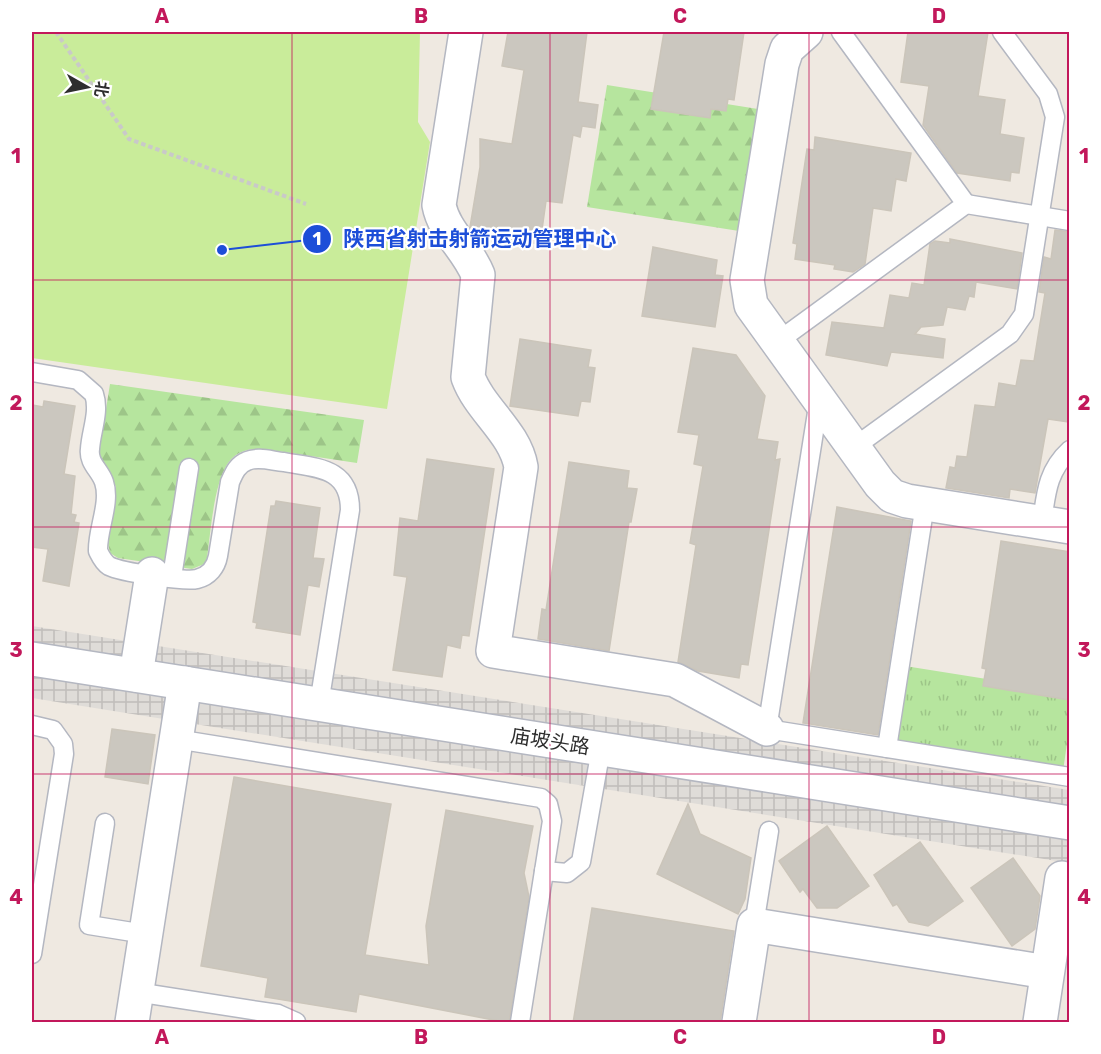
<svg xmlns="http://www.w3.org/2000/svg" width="1101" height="1054" viewBox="0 0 1101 1054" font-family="Rubik,'Noto Sans SC',sans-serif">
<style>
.grass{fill:url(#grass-tufts)}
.forest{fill:url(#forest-firs)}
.pitch{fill:#c9ec9a}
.plaza{fill:url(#plaza-grid)}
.building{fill:#cbc7bf;stroke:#cbc5ba;stroke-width:1.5}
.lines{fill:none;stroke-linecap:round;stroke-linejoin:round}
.service-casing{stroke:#b4b7c1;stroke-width:21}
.minor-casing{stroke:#b4b7c1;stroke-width:36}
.tertiary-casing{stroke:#b4b7c1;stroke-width:36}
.path{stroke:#c9c9c9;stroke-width:4;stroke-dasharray:4.5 3;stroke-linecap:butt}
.service{stroke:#fff;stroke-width:18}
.minor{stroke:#fff;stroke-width:33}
.tertiary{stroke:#fff;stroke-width:33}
.grid{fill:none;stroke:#c2185b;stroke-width:1.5;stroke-opacity:0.55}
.labels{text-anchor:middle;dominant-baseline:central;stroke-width:4.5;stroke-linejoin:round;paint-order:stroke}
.street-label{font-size:20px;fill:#2e2e2e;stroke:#fff}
.leader{fill:none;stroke:#1d4ed8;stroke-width:2}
.callout-dot{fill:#1d4ed8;stroke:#fff;stroke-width:2}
.mark-label{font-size:18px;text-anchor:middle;font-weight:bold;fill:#fff}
.callout-label{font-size:21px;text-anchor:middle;font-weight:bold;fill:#1d4ed8;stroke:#fff;stroke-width:4.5;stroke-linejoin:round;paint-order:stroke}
.neatline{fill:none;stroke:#c2185b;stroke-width:2}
.grid-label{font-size:20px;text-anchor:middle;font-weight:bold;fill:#c2185b}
</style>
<defs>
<pattern id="grass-tufts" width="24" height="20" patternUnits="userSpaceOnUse" patternTransform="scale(1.5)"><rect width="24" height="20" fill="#b6e59e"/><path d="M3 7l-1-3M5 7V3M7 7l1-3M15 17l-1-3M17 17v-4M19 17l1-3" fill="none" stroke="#9dc588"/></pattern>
<pattern id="forest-firs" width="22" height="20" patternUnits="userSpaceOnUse" patternTransform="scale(1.5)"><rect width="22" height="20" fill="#b6e59e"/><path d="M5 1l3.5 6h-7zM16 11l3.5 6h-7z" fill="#9dc588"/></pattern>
<pattern id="plaza-grid" width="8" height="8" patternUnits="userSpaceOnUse" patternTransform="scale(1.5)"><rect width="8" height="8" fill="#dfdcd8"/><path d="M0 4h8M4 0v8" fill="none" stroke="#c0bdba"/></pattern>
</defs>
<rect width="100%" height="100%" fill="#efe9e1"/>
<!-- grass -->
<polygon class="grass" points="905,666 1069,692 1069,730 1063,771 893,744"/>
<!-- forest -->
<g class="forest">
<polygon points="607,85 758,109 739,231 587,207"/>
<path d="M110,384l254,36 -7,43 -93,-14c-10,0 -19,0 -28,6 -22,14 -25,77 -29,103l-3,6 -12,5 -74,-11 -8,-5 -2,-10 8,-56 -17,-34z"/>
</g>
<!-- pitch -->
<polygon class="pitch" points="32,32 420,32 418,122 430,142 387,409 32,358"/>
<!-- plaza -->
<g class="plaza">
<polygon points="32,626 1069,790 1069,808 32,643"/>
<polygon points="32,674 1069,838 1069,863 32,698"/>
</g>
<!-- building -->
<g class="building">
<polygon points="508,32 587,32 578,102 598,105 595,128 582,126 580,137 573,135 562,203 546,201 540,244 477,235 478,228 470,227 480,167 480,139 512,144 524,70 502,66"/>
<polygon points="664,32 744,32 734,100 728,99 726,111 711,109 710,118 651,109"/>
<polygon points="908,32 988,32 978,96 1005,100 1000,134 1024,138 1019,173 1011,172 1010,181 957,173 923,125 929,86 901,82"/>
<polygon points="815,137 911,153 906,181 896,179 891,211 873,208 865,264 853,272 834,269 835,265 795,259 797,244 793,243 807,149 814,150"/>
<polygon points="1055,230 1070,232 1068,422 1048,419 1035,493 1010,489 1009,498 946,488 950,467 955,468 957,456 967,457 975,405 995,407 999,383 1016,386 1021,360 1034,361 1045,293 1039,292 1044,257 1051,259"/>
<polygon points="950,239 1022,253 1017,289 976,282 974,297 969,296 965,310 947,307 943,325 921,327 915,334 945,339 943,358 891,352 887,366 826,355 832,322 884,328 890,295 909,298 912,283 924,285 930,244 935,241 950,243"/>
<polygon points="653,247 717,260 715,275 723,276 715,327 642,316"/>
<polygon points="520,339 591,350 588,367 595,368 590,402 581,401 578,416 510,406"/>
<polygon points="693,348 736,355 765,396 757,439 778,442 775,460 780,459 748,665 741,664 739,678 698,671 678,662 696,545 690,543 703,466 694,464 699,435 678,432"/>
<polygon points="44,401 75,406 64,474 75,476 71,514 76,515 74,522 79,523 69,586 43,581 48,549 32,547 32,405 43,407"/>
<polygon points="427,459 494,469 469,636 462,635 460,648 447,645 442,677 393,670 407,577 394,575 400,518 418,521"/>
<polygon points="569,462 629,471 627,488 637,489 631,522 629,522 609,651 538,639 542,609 546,610"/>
<polygon points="276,501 320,508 313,558 324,559 319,587 308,585 300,635 256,628 257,623 253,622 271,506 275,506"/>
<polygon points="837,507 911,521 878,735 803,723"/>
<polygon points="1001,541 1070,552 1070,700 983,686 986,669 982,668"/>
<polygon points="112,729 155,735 148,784 105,777"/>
<polygon points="234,777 391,804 365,955 429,965 426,926 446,810 533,826 524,873 529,897 509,1023 359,994 356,1012 265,997 268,978 201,966"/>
<polygon points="688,804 700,834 751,858 745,899 738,914 657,874"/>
<polygon points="827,826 869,886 837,908 817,908 803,889 800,892 779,861"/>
<polygon points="920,842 963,901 928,926 909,922 897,904 893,906 874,875"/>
<polygon points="1013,858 1040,896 1035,929 1012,946 971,888"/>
<polygon points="592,908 734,931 720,1023 573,1023"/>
</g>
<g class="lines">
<!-- service casing -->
<g class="service-casing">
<g id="service">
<polyline points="966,204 1070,221"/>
<polyline points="777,342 966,204 841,32"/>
<path d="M32,372l46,8 16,14c6,18 -3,37 -4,55 -2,14 10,21 14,33 7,21 -7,48 -6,69 3,6 5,11 11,15 12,6 76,16 88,13 12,-3 19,-12 21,-23l12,-74c4,-9 7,-17 17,-21 11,-5 25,0 37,1 32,6 66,5 66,48l-31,194"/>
<polyline points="819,400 767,729 1070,777"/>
<polyline points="853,448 1010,334 1024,314 1055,117 1048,94 1002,32"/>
<path d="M1042,522c4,-28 5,-51 28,-72"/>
<polyline points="172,577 189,468"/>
<polyline points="32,725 53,730 63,744 64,754 32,954"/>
<polyline points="176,739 541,798 548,804 552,821 520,1022"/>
<polyline points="887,748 925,504"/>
<polyline points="105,823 89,925 145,934"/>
<polyline points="544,871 567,873 581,862 601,749"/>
<polyline points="754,925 769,831"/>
<polyline points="136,992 278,1014 296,1022"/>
</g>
</g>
<!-- minor casing -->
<g class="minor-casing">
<g id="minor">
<path d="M466,32l-27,173c5,27 29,44 39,70l-10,102c12,33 47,55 53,90l-28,184 182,29 92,49"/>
<polyline points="806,32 787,49 782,64 747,280 751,305 880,484 892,496 907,501 1070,527"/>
<polyline points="136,675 152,574"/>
<polyline points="132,1022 185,683"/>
<polyline points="739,1022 754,925 1047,972"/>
<polyline points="1040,1022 1062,878"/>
</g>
</g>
<!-- tertiary casing -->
<g class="tertiary-casing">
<polyline id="tertiary" points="32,659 1070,823"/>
</g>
<!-- path -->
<polyline class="path" points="56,32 129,139 306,204"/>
<!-- service -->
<use href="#service" class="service"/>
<!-- minor -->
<use href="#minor" class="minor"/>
<!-- tertiary -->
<use href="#tertiary" class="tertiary"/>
</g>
<!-- grid -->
<path class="grid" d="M292,32v990M550,32v990M809,32v990M32,280h1038M32,527h1038M32,774h1038"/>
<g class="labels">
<!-- street labels -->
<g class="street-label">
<text transform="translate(550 741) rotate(9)">庙坡头路</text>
</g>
</g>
<!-- callouts -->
<path class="leader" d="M222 250L317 239"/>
<g class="callout-dot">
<circle cx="222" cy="250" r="6"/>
<circle cx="317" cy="239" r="15"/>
</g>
<g class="mark-label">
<text x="317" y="245">1</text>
</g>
<g class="callout-label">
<text x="480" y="246">陕西省射击射箭运动管理中心</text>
</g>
<!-- border -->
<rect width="1101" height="1054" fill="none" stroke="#ffffff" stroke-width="66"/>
<!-- north arrow -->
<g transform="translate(87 87) rotate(99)" stroke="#ffffff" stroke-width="4.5" paint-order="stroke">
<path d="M0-4.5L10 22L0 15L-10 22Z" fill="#2e2e2e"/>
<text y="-9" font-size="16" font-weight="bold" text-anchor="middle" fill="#2e2e2e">北</text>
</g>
<rect x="33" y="33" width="1035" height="988" class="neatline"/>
<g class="grid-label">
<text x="162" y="23">A</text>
<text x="421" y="23">B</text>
<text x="680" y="23">C</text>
<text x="939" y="23">D</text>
<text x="16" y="163">1</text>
<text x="1084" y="163">1</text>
<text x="16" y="410">2</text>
<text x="1084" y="410">2</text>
<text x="16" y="657">3</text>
<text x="1084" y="657">3</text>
<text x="16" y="904">4</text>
<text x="1084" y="904">4</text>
<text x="162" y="1044">A</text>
<text x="421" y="1044">B</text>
<text x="680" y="1044">C</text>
<text x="939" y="1044">D</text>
</g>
</svg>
